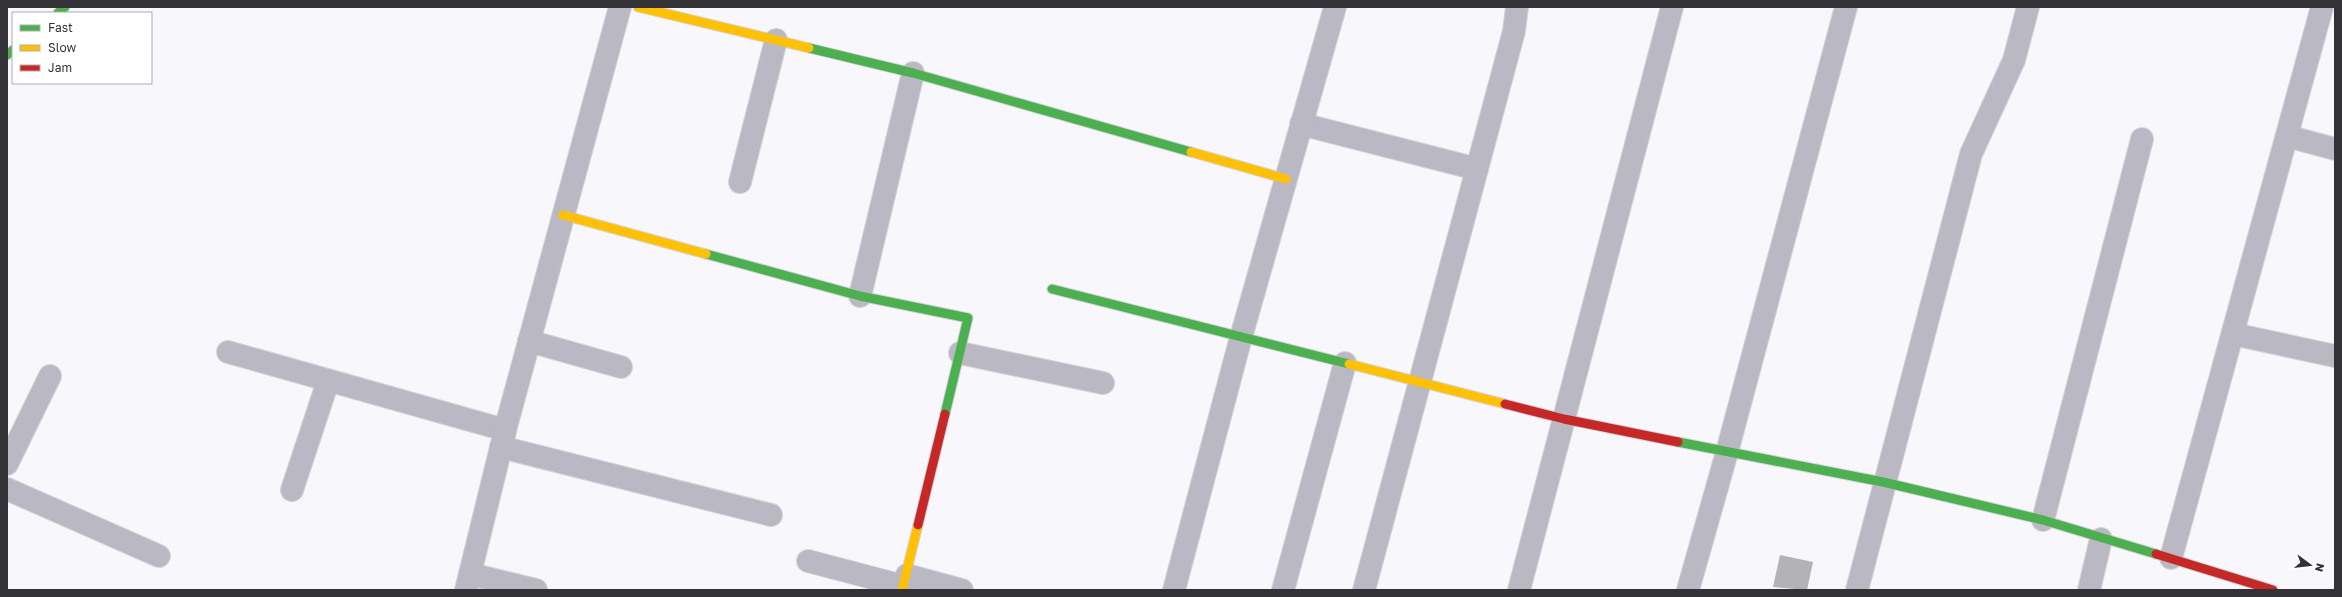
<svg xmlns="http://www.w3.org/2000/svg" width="2342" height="597" viewBox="0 0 2342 597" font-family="'Golos Text',sans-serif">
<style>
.building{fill:#b3b2b6}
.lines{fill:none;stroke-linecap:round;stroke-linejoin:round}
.street-casing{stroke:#d5d4d8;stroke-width:24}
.fast-casing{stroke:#d5d4d8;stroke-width:11}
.slow-casing{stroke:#d5d4d8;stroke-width:11}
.jam-casing{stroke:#d5d4d8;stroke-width:11}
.street{stroke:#bab8c2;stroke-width:22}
.fast{stroke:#4caf50;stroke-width:9}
.slow{stroke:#ffc107;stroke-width:9}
.jam{stroke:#c62828;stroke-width:9}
</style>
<rect width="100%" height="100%" fill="#f8f7fc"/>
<!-- building -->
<polygon class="building" points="1780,555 1813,562 1807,590 1773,587"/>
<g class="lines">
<!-- street casing -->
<g class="street-casing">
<g id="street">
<polyline points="1301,124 1477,169"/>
<polyline points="2287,136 2335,149"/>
<polyline points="740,182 776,40"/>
<polyline points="860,296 913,73"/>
<polyline points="2233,334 2335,356"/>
<polyline points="529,341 621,367"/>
<polyline points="228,352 505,430"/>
<polyline points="960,353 1103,383"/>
<polyline points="501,447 771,515"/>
<polyline points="7,464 50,376"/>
<polyline points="7,489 159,556"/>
<polyline points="292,490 328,381"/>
<polyline points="2043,520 2142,139"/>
<polyline points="2171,558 2322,7"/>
<polyline points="808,561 903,586"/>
<polyline points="470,574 536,590"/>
<polyline points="907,575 962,590"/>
<polyline points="466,590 507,423 620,7"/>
<polyline points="1174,590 1241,337 1335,7"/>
<polyline points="1283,590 1345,363"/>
<polyline points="1364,590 1514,31 1517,7"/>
<polyline points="1519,590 1672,7"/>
<polyline points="1688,590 1727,452 1846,7"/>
<polyline points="1857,590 1971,154 2014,60 2028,7"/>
<polyline points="2089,590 2101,539"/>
</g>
</g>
<!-- fast casing -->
<g class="fast-casing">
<g id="fast">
<polyline points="58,13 65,7"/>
<polyline points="809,48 913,73 1191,152"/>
<polyline points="7,55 13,50"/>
<polyline points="706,254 860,296 968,318 945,414"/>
<polyline points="1052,289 1349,364"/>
<polyline points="1678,442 1883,482 2043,520 2156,554"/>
</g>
</g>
<!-- slow casing -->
<g class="slow-casing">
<g id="slow">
<polyline points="638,7 809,48"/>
<polyline points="1191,152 1286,179"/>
<polyline points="563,215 706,254"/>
<polyline points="1349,364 1505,404"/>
<polyline points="902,590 918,525"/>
</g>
</g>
<!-- jam casing -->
<g class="jam-casing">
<g id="jam">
<polyline points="1505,404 1564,419 1678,442"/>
<polyline points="918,525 945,414"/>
<polyline points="2156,554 2273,590"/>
</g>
</g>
<!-- street -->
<use href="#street" class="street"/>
<!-- fast -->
<use href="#fast" class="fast"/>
<!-- slow -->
<use href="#slow" class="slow"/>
<!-- jam -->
<use href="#jam" class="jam"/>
</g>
<!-- border -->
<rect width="2342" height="597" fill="none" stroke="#333237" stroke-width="16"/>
<!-- legend -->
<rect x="12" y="12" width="140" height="72" fill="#ffffff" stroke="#adadaf"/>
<rect x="20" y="25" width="20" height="6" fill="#4caf50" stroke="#adadaf"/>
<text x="48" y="32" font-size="12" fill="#333237">Fast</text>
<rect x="20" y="45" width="20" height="6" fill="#ffc107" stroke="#adadaf"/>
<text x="48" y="52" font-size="12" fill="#333237">Slow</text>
<rect x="20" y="65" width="20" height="6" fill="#c62828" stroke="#adadaf"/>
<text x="48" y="72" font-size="12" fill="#333237">Jam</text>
<!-- north arrow -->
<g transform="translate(2310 565) rotate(105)" stroke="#ffffff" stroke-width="3" paint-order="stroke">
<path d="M0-3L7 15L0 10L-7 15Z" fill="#333237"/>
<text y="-6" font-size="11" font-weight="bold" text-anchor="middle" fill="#333237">N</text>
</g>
</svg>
